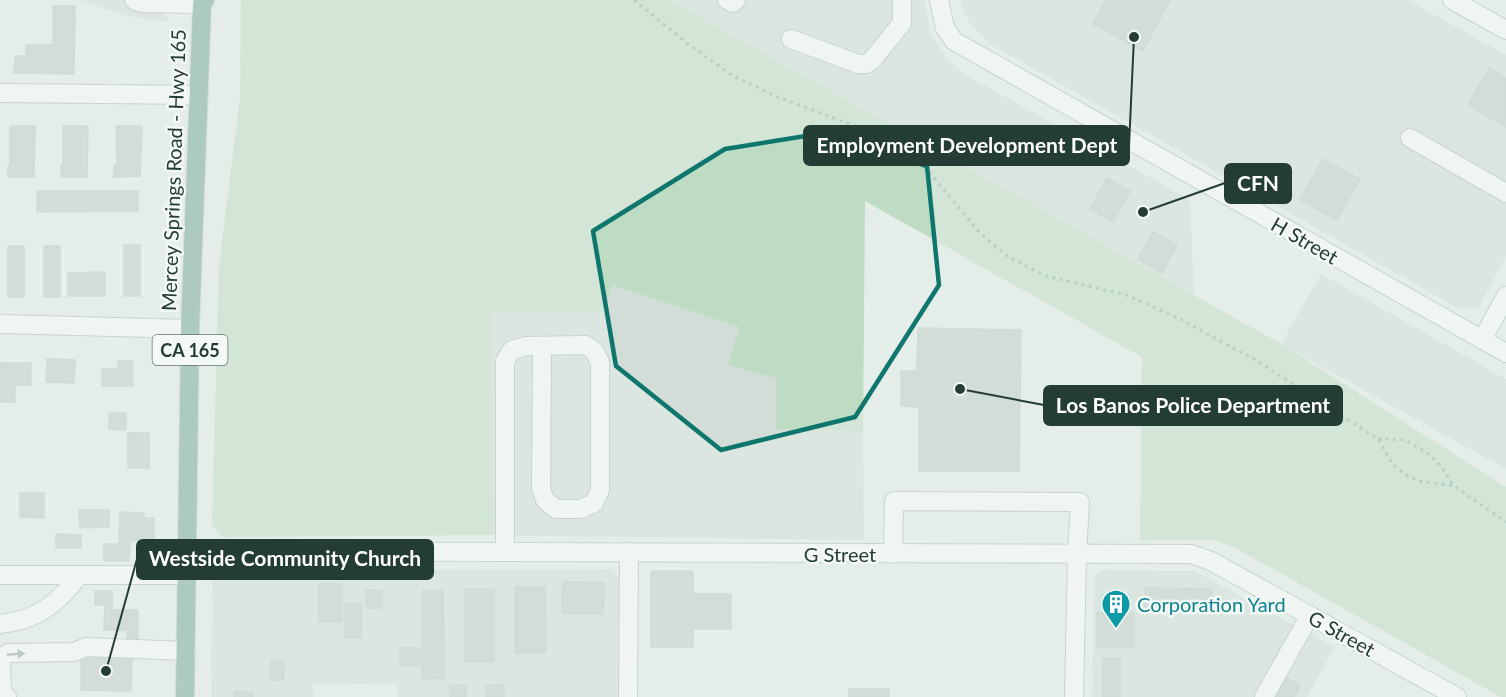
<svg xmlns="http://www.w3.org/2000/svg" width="1506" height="697" viewBox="0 0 1506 697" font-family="Lato,sans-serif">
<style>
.built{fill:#d2ddd7}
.green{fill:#bedcc3}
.building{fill:#bccac3;stroke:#b7c6be;stroke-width:1.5}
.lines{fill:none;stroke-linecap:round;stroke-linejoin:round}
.minor-casing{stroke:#a7b5ae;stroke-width:20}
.major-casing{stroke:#c2c9c6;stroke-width:20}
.path{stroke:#86ae9d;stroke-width:3;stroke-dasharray:3 4.5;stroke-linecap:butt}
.minor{stroke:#fff;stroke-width:18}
.major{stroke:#6ba08c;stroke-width:18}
.oneway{fill:#929e9a}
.marked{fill:none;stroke:#0f766e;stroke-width:4.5;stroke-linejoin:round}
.labels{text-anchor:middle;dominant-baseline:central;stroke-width:5;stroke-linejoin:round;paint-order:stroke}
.shield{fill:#f5f9f6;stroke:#63756e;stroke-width:1.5}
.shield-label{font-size:18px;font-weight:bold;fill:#243d34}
.street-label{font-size:20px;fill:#243d34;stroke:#f5f9f6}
.culture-label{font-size:20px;fill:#0d838f;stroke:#f5f9f6;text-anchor:start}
.leader{fill:none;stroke:#243d34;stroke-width:2}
.callout-dot{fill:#243d34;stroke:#f5f9f6;stroke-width:2}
.callout{fill:#243d34;stroke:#243d34;stroke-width:2}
.callout-label{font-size:21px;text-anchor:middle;font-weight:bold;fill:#fff}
</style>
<rect width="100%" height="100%" fill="#e4ede8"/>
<!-- built -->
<g class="built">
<polygon points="80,0 166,0 165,15 170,22 127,16"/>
<polygon points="669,0 924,0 931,35 946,57 964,74 1190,200 1194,297"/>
<polygon points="960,0 1408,0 1506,55 1506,256 1478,308 1460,309 990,44 969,22"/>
<polygon points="1321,274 1506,379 1506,469 1281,344"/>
<polygon points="612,285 739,327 776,378 776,429 863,431 864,540 493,535 492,311 603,311"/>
<polygon points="613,569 619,579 617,697 398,697 397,684 313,685 313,697 211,697 213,579 221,571"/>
<polygon points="1101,570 1194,571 1334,647 1307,697 1092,697 1095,576"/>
</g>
<!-- green -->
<polygon class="green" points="241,0 669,0 1281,344 1506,487 1506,697 1501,697 1232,546 1213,540 1140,540 1142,357 865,201 863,431 776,429 776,378 728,365 739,327 612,285 603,311 492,312 493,535 222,537 212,525 219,265 240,97"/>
<!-- building -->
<g class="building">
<polygon points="1106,0 1170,0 1143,51 1093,24"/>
<polygon points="53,6 75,6 74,74 14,73 15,56 26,56 26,45 53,45"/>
<polygon points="1489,68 1506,78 1506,127 1468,105"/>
<polygon points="10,126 35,126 34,177 8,177 8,166 10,166"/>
<polygon points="63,126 88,126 87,177 61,177 61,165 63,165"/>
<polygon points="116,126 142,126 140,176 114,177 114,165 117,165"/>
<polygon points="1323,159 1360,179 1337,220 1300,200"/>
<polygon points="1107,178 1130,191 1113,222 1090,209"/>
<polygon points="37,191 138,191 138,211 37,212"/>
<polygon points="1153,232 1177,245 1162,273 1138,259"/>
<rect x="124" y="245" width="16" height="51"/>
<rect x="8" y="246" width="16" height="51"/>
<rect x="44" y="246" width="16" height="51"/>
<polygon points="105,272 105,296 68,296 68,273"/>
<polygon points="918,328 1021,330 1019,471 919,471 919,407 901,406 901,371 917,371"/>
<polygon points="47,359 75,360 74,383 46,382"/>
<polygon points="118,361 132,361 133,386 102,386 102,369 118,369"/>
<polygon points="0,363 31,363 31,385 15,385 15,402 0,402"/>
<polygon points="109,413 126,413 126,430 109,429"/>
<rect x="128" y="433" width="21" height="35"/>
<polygon points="20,493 44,493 44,518 20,517"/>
<polygon points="79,510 109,510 109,527 80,528"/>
<polygon points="120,512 144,513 144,518 154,518 154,541 130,541 129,561 104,561 104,544 119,544"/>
<polygon points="56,534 81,535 81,548 56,548"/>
<polygon points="651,571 693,571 693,594 731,594 731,629 693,629 693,647 651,647"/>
<polygon points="563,582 604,583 603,614 562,613"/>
<rect x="319" y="584" width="23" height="38"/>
<polygon points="515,587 545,587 546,653 515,653"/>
<polygon points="1145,588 1212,589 1212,613 1144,612"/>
<rect x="465" y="589" width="29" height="73"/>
<polygon points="366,590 382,591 382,608 366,608"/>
<polygon points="95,591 112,591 112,610 138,610 138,638 127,638 127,630 104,630 105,605 95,605"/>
<polygon points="422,591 443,591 444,678 422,679 422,666 400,666 400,648 422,648"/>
<rect x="345" y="604" width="16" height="34"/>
<rect x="1097" y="613" width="37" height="34"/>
<polygon points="81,650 132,651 131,691 81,690"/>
<rect x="1103" y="658" width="17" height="39"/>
<polygon points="271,660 284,661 283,680 270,680"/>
<polygon points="1284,676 1300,686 1294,697 1272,697"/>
<polygon points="450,685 467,685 466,697 450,697"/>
<rect x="486" y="685" width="18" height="12"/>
<rect x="849" y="689" width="40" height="8"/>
<polygon points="234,691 253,692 253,697 234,697"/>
</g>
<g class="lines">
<!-- minor casing -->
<g class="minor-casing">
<g id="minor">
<polyline points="134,0 141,3 202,4"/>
<polyline points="727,0 733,3 736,0"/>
<polyline points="939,0 945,28 954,41 1506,353"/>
<polyline points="1452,0 1506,30"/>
<polyline points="791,39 858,64 866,64 872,60 902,23 902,0"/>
<polyline points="0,93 199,95"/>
<polyline points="1410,138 1506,193"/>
<polyline points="0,324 190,329"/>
<polyline points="1482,340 1506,296"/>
<polyline points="187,551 1191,554 1211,561 1457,697"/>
<polyline points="505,552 505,361 512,350 526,346 586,345 594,351 600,362 600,490 594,503 581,509 556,509 545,500 541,488 542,346"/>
<polyline points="893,554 894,501 1080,502 1077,555 1074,697"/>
<polyline points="0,575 187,575"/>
<path d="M0,624c36,-3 59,-21 79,-49"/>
<polyline points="7,697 2,694 1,659 8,653 74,652 86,647 186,651"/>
<polyline points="628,697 629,552"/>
<polyline points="1264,697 1310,615"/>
</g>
</g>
<!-- major casing -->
<g class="major-casing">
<polyline id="major" points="185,697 190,329 202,4 205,0"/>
</g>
<!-- path -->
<g class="path">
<polyline points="634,0 692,47 733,76 778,97 871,132 911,156 926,168 979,232 1007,256 1046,276 1126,295 1176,317 1257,361 1378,439 1393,465 1405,474 1418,481 1454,486"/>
<polyline points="1378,439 1406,440 1430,455 1440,465 1454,486 1506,522"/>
</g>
<!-- minor -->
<use href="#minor" class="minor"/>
<!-- major -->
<use href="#major" class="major"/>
</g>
<!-- one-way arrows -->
<defs><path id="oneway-solid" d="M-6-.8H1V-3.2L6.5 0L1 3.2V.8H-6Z" transform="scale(1.5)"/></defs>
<use class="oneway" href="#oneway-solid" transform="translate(16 654) rotate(-5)"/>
<!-- marked area -->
<path d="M0 0H1506V697H0ZM818,134l109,32 12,119 -84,132 -134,33 -105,-84 -23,-135 132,-82z" fill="#e4ede8" fill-opacity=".55" fill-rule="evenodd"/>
<path class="marked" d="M818,134l109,32 12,119 -84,132 -134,33 -105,-84 -23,-135 132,-82z"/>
<!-- icons -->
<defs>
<g id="building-pin" transform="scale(1.5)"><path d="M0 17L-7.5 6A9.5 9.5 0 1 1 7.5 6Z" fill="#0f9aa8" stroke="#f5f9f6"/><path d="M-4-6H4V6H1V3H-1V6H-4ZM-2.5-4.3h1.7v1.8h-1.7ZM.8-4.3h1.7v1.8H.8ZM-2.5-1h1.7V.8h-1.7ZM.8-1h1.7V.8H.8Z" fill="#fff"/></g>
</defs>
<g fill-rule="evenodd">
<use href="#building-pin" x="1116" y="604"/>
</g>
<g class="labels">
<!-- shield labels -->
<rect class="shield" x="152.5" y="335" width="75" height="30" rx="4.5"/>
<g class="shield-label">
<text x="190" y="350">CA 165</text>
</g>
<!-- street labels -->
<g class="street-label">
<text transform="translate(173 170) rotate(-88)">Mercey Springs Road - Hwy 165</text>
<text transform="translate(1305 240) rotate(30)">H Street</text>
<text x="840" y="554">G Street</text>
<text transform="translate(1342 633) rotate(29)">G Street</text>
</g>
<!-- culture labels -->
<g class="culture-label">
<text x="1137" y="604">Corporation Yard</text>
</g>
</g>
<!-- callouts -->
<path class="leader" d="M1134 37L1129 146M1143 212L1225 183M960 389L1044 405M106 671L137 559"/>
<g class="callout-dot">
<circle cx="1134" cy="37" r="6"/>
<circle cx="1143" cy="212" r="6"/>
<circle cx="960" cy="389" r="6"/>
<circle cx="106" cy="671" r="6"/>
</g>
<g class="callout">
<rect x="804" y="126" width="325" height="39" rx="6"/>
<rect x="1225" y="164" width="66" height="39" rx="6"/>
<rect x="1044" y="386" width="298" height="39" rx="6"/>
<rect x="137" y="540" width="296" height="39" rx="6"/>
</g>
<g class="callout-label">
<text x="967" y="153">Employment Development Dept</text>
<text x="1258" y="191">CFN</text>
<text x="1193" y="413">Los Banos Police Department</text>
<text x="285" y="566">Westside Community Church</text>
</g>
</svg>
